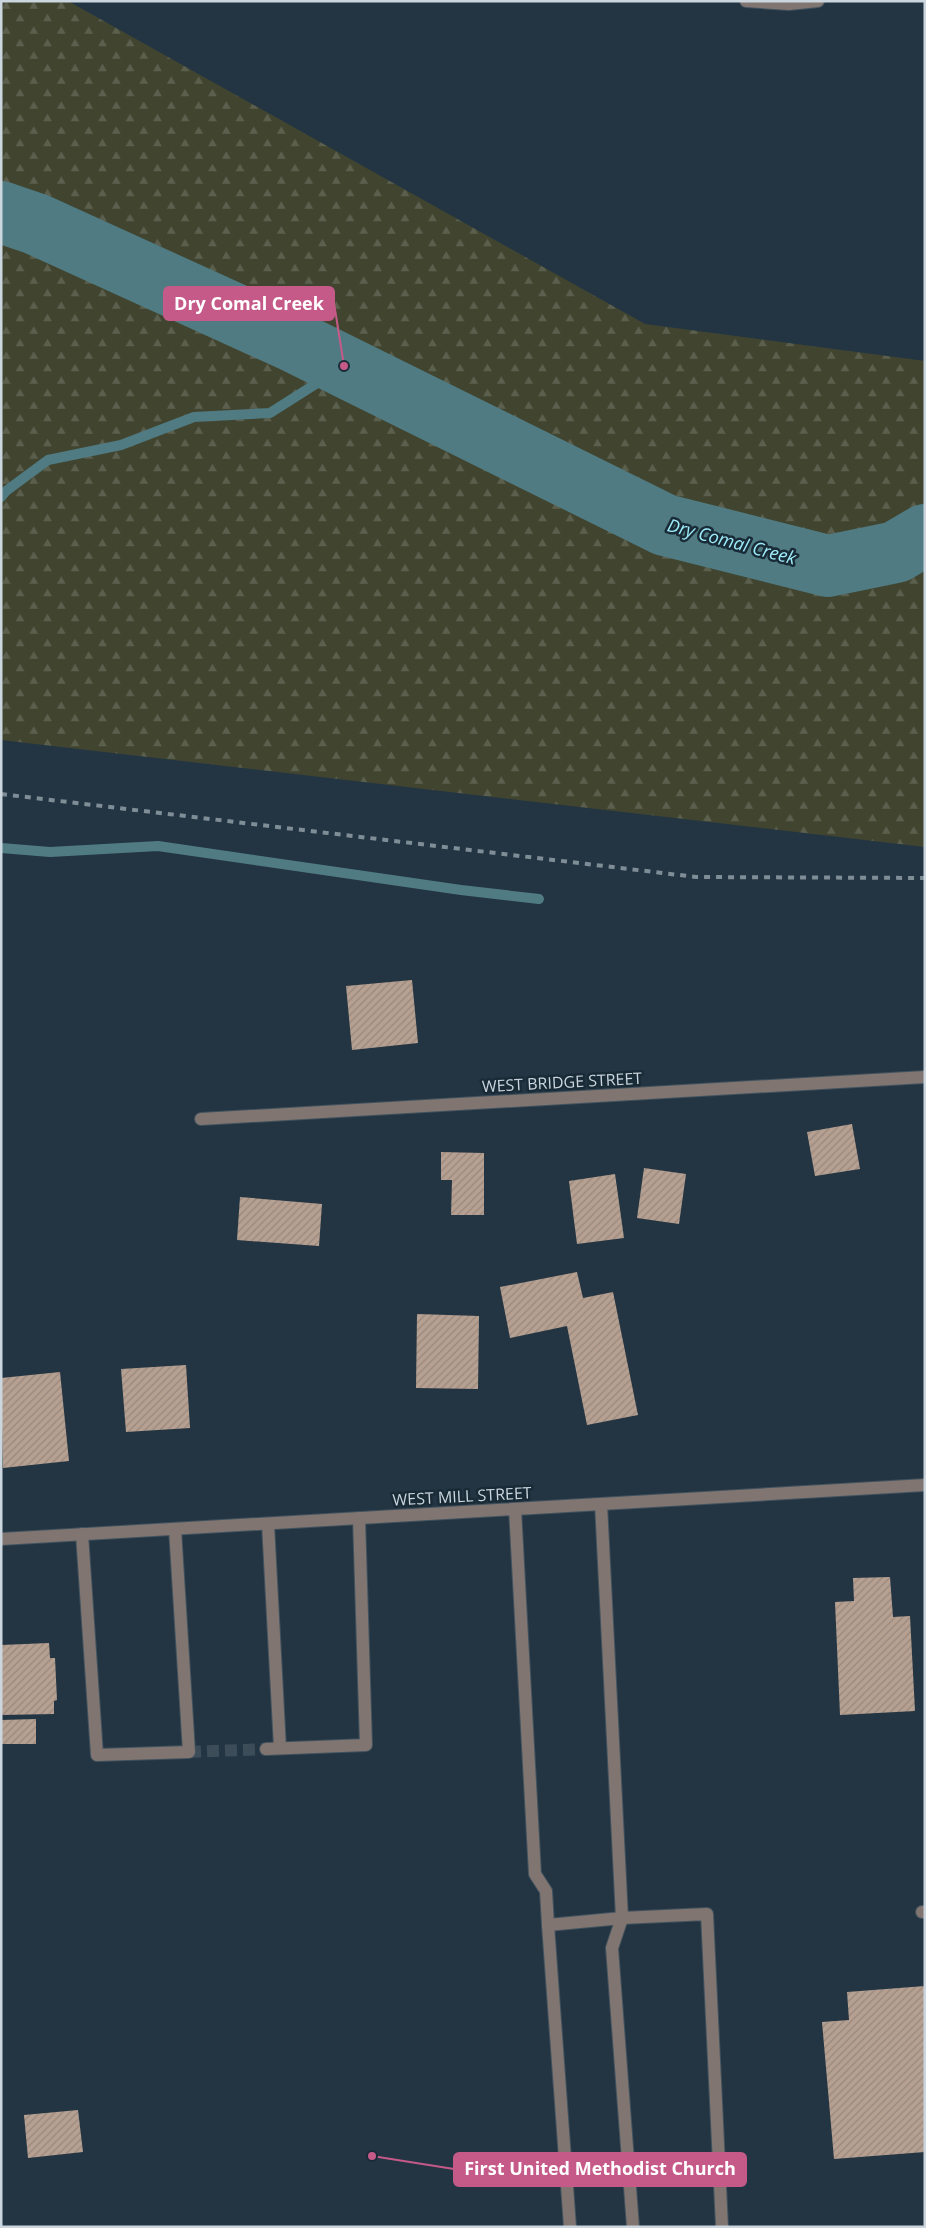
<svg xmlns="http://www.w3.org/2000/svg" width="926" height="2228" viewBox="0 0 926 2228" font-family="'Open Sans',sans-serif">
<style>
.forest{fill:url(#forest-firs)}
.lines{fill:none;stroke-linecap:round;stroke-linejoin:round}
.stream{stroke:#507b83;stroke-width:10}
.river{stroke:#507b83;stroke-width:62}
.building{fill:url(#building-hatch)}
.minor-tunnel{stroke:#3c4d59;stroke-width:12;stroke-dasharray:12 6;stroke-linecap:butt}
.minor-casing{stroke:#41525e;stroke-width:14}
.minor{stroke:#807571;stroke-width:12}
.rail{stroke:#7f8d97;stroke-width:4;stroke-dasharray:6 6;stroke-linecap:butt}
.labels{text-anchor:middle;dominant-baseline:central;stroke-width:5;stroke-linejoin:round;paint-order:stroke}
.street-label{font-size:16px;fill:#cbd6de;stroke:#192b37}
.water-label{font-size:18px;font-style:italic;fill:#9debf9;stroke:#192b37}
.leader{fill:none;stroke:#c55a89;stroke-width:2}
.callout-dot{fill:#c55a89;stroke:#192b37;stroke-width:2}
.callout{fill:#c55a89;stroke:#c55a89;stroke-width:2}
.callout-label{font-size:18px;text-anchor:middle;font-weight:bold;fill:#fff}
</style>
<defs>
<pattern id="forest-firs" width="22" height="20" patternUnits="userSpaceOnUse" patternTransform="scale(1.25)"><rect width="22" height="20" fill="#41452f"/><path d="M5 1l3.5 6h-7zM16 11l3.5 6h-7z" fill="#5b5f4d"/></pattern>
<pattern id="building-hatch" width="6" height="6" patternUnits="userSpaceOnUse" patternTransform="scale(1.25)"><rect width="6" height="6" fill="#b6a091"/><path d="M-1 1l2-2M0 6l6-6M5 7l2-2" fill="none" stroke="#98887e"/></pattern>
</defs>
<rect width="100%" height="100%" fill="#233542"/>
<!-- forest -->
<polygon class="forest" points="1,1 68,1 645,324 925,361 925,847 1,740"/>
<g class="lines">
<!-- stream -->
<g class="stream">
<polyline points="1,497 6,491 48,460 121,445 194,417 270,413 344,366"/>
<polyline points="1,848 50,852 158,846 461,890 539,899"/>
</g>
<!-- river -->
<polyline class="river" points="1,212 36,224 291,340 665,525 828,566 896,552 925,535"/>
</g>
<!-- building -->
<g class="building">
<polygon points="412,980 418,1043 352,1050 346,986"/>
<polygon points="852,1124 860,1169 815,1176 807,1132"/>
<polygon points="441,1152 484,1153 484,1215 451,1215 452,1180 441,1180"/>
<polygon points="644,1168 686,1174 679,1224 637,1218"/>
<polygon points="615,1174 624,1238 577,1244 569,1181"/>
<polygon points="240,1197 322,1204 319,1246 237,1240"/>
<polygon points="577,1272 583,1298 613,1292 638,1415 587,1425 567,1326 510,1338 500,1287"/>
<polygon points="417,1314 479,1316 478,1389 416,1388"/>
<polygon points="186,1365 190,1428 126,1432 121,1369"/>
<polygon points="60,1372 69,1461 3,1468 1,1378"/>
<polygon points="890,1577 893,1617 910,1616 915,1711 840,1715 835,1602 854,1601 853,1578"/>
<polygon points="49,1643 50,1658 55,1658 57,1700 54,1701 54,1714 1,1715 1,1645"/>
<polygon points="36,1719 36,1744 1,1744 1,1720"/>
<polygon points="925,1986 925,2152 834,2159 822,2022 849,2020 847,1992"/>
<polygon points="78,2110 83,2152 28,2158 24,2115"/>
</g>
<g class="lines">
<!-- minor-tunnel -->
<polyline class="minor-tunnel" points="189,1752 266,1749"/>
<!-- minor casing -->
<g class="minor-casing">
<g id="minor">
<polyline points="746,1 789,4 818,1"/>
<polyline points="201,1119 925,1077"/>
<polyline points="601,1504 622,1918 612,1948 633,2227"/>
<polyline points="515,1509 535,1874 546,1891 548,1925 622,1918 707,1914 722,2227"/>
<polyline points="268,1524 280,1748"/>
<polyline points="82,1534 97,1755 189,1752 175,1529"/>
<polyline points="1,1539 925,1485"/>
<polyline points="266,1749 366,1745 359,1518"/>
<polyline points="922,1912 925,1912"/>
<polyline points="548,1925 570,2227"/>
</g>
</g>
<!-- minor -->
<use href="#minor" class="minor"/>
<!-- rail -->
<polyline class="rail" points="1,794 696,877 925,878"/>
</g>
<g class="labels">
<!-- street labels -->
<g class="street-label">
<text transform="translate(562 1082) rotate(-3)">WEST BRIDGE STREET</text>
<text transform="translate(462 1496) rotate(-3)">WEST MILL STREET</text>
</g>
<!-- water labels -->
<g class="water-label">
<text transform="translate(732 541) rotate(15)">Dry Comal Creek</text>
</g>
</g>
<!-- callouts -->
<path class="leader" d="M344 366L334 303M372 2156L454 2169"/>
<g class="callout-dot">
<circle cx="344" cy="366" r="5"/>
<circle cx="372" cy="2156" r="5"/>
</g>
<g class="callout">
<rect x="164" y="287" width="170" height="33" rx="5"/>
<rect x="454" y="2153" width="292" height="33" rx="5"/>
</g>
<g class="callout-label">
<text x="249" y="310">Dry Comal Creek</text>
<text x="600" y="2175">First United Methodist Church</text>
</g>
<!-- border -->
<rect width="926" height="2228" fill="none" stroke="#cbd6de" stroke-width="5"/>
</svg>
